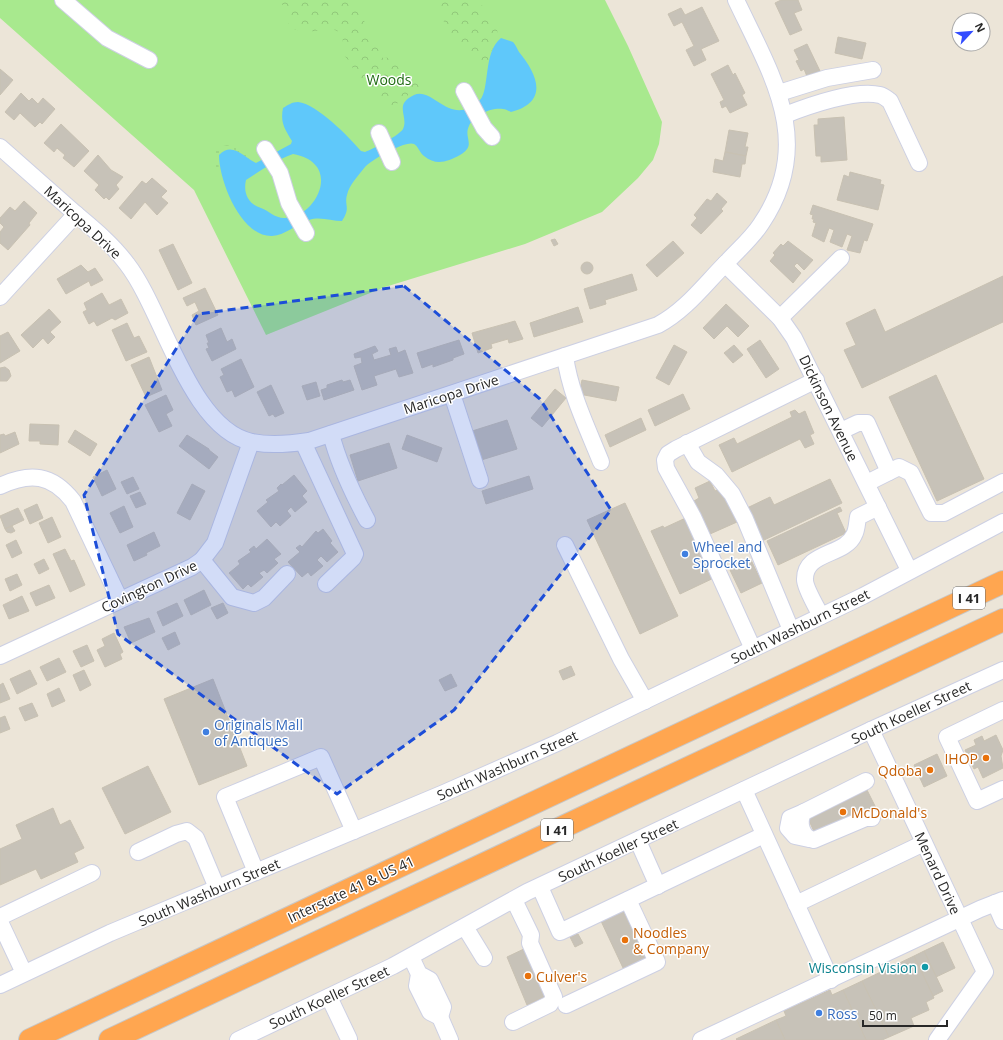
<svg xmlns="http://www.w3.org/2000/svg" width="1003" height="1040" viewBox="0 0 1003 1040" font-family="'Open Sans',sans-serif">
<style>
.grass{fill:#a8e98e}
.forest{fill:url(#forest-crowns)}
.wetland{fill:url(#wetland-marsh)}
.water{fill:#5fc8fa;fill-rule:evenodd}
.building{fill:#c7c2b8;stroke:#c8c1b2}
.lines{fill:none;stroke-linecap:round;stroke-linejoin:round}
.minor-casing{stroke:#cdd0e3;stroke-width:18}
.highway-casing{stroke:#c7c7c7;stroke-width:24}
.minor{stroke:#fff;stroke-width:16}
.highway{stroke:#ffa650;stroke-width:22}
.marked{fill:#1d4ed8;fill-opacity:0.2;stroke:#1d4ed8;stroke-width:3;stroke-dasharray:8 5;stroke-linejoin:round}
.shop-dot{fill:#3f7fe0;stroke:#fff;stroke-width:1.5}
.food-dot{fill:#e8710a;stroke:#fff;stroke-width:1.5}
.culture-dot{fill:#0f9aa8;stroke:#fff;stroke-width:1.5}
.labels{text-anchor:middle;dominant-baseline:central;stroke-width:3;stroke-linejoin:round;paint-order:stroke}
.shield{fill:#fff;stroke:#686868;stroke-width:1}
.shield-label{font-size:13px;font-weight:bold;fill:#282828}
.park-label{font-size:14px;fill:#1f6b12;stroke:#fff}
.street-label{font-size:14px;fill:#282828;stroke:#fff}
.shop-label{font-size:14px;fill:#366cbe;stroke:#fff;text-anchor:start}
.food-label{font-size:14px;fill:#c56008;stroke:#fff;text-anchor:start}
.culture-label{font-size:14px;fill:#0d838f;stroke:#fff;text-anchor:end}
</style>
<defs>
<pattern id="forest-crowns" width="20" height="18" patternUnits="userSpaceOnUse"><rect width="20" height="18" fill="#a8e98e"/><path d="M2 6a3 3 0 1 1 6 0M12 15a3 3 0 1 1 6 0" fill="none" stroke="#91c87a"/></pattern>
<pattern id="wetland-marsh" width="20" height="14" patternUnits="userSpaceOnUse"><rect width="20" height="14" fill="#a8e98e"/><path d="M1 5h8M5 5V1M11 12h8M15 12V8" fill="none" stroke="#91c87a"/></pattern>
</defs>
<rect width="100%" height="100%" fill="#ece5d8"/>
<!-- grass -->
<polygon class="grass" points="0,0 605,0 628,46 662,122 659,144 653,160 638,178 602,212 525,244 385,287 266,335 194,190 0,18"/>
<!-- forest -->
<g class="forest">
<path d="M277,0h18l6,3v-3h52v5l9,10 6,16 15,27 15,-1 22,29 -30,23 -23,-25 -8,-4 -10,-19 -7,-8c7,-39 -26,-16 -45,-23 -3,0 -6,-3 -8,-4l-4,-19z"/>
<path d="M435,0h42c28,30 23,27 10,64l-24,-11 -18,-27 -6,-23z"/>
</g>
<!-- wetland -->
<path class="wetland" d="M227,145l21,7 10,10c-16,-1 -43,-40 -39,12l-3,1v-27z"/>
<!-- water -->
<path class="water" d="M501,38l12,4c3,3 4,7 6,10 19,23 30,50 -8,60 -2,-1 -6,-3 -8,-3 -11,-2 -30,6 -34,17 -6,12 8,19 -9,29 -13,7 -24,11 -36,1 -4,-3 -6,-10 -10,-12 -8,-4 -43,16 -49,23 -6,8 -16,18 -18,28 -3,11 4,12 -5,26 -11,0 -22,-5 -33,-1 -13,4 -23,15 -37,16 -31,1 -53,-55 -53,-81 13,-14 25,2 37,8l35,-19 1,-3c-7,-12 -12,-18 -9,-33 5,-3 9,-6 15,-6 19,2 51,35 63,49l4,1c8,-3 35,-17 38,-23 6,-13 -10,-24 11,-34 19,-9 37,34 66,5 10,-11 3,-48 21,-62zM293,154c51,9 23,65 -9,64 -9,0 -15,-7 -23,-10 -13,-4 -18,-15 -15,-28 15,-10 30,-20 47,-26z"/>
<!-- building -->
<g class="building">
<polygon points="781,0 798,0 802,10 794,13 802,30 790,35 775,3"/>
<polygon points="702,7 719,41 701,49 706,60 694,66 686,50 694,46 682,22 674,26 668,14 681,8 685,15"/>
<polygon points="838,37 866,43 862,59 835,53"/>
<polygon points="807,44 821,73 808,79 804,69 801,71 796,61 799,60 794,50"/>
<polygon points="728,65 733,75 735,73 745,93 742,95 747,105 730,113 726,106 722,108 720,102 724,100 711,74"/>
<polygon points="0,69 13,80 0,95"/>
<polygon points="21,93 29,101 32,98 38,104 43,98 55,109 42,124 40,122 35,127 20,113 14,120 5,112"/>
<polygon points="844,117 847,160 821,162 821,156 816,156 814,125 818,125 818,119"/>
<polygon points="61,124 89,151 74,167 63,158 65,155 57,148 54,152 44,143"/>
<polygon points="729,130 748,133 745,147 748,147 746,156 725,152"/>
<polygon points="725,152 746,156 745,164 742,164 740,177 713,172 715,159 723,161"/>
<polygon points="98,155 111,170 123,177 116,185 119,189 109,200 106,197 104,199 95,190 99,185 84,171"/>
<polygon points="850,172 881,180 880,184 884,185 878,210 837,200 844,175 849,177"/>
<polygon points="152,178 167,191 161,197 168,203 157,215 145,202 131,219 119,208 142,181 146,184"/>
<polygon points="717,193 727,202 721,209 723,211 701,234 691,225 697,218 694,215 707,199 711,201"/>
<polygon points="24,201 37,213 29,223 30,225 8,250 0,243 0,232 4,227 0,223 0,218 10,207 15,211"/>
<polygon points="813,205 873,224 867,241 864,240 860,253 847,250 852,236 847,234 842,247 830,242 834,230 829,228 824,242 812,236 816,223 813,222 814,219 812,219 813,215 810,214"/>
<polygon points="555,239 558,244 554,246 551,240"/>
<polygon points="673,241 684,253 657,277 646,265"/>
<polygon points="788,241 813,260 804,270 797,263 794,266 801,273 793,283 770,261 775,255 773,253 781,244 783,246"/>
<polygon points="173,244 192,283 178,290 159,250"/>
<circle cx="587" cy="268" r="6"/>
<polygon points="81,265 88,272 95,268 103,280 91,286 89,281 66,294 57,279"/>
<polygon points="632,274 637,290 605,300 606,304 590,309 584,289"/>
<polygon points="1003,276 1003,322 862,388 844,350 856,345 846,323 875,309 885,332"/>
<polygon points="205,288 218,315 196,325 192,315 199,311 195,302 187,306 183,298"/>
<polygon points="102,293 109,305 121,299 128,313 115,320 112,318 97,326 94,321 89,324 83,312 87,310 84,303"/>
<polygon points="726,304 749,326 738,337 727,326 714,339 703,328"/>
<polygon points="578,307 583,322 534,337 530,323"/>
<polygon points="49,309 61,322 50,332 55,337 48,344 43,338 33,348 21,335"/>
<polygon points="515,321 523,339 509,343 508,339 491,344 492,348 478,353 472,333"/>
<polygon points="127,323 134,338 139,336 147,352 126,361 112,330"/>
<polygon points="221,328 227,342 232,339 236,349 212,361 206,349 209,348 207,343 209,343 206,335"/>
<polygon points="8,332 20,351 0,363 0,336"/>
<polygon points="459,340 464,354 453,358 453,360 433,367 433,364 422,368 417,353"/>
<polygon points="760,340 779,369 766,378 747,349"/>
<polygon points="674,345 687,352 669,385 656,378"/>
<polygon points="734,345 743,355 733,363 724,353"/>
<polygon points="375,346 378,351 372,354 374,360 391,355 389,349 396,347 398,353 405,350 413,373 399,377 396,369 374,376 377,385 362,390 354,366 362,363 361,357 355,358 354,354"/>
<polygon points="149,357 162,390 146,397 131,365"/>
<polygon points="241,359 254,387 235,397 232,390 227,392 220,377 224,375 221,369"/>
<polygon points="0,368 5,367 9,370 11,376 7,381 0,381"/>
<polygon points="936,375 984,479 937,501 889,397"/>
<polygon points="342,380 343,382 350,380 354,390 324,400 321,390 327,388 327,385"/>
<polygon points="582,380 619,387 616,401 579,394"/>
<polygon points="316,382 320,396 307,400 302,386"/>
<polygon points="271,385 284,413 275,417 273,414 269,416 257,392"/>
<polygon points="555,389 566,398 542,427 531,418"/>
<polygon points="683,394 690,409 655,426 648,410"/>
<polygon points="166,395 173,410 166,414 172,426 159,432 145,405"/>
<polygon points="795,410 799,414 805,411 814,433 810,435 814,444 805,448 800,439 732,472 719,445 734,438 737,444 792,417 790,412"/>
<polygon points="641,418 646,430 610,447 605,435"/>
<polygon points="507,420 517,449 478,461 469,432"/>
<polygon points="30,424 59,425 58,445 40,444 40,441 29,441"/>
<polygon points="75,430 97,444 90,456 68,442"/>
<polygon points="15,432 19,444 0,453 0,435 4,434 5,436"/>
<polygon points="187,435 209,449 209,450 218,457 209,469 179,446"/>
<polygon points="407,435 442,448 437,462 402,449"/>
<polygon points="389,443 397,468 358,481 350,455"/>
<polygon points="107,470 116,489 102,496 93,477"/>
<polygon points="294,475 307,491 302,496 307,502 295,512 291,507 287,511 291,516 280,526 276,522 271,527 257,511 268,502 266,500 279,491 277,488 281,484 282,485"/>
<polygon points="529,476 533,489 486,504 482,491"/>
<polygon points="133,477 139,489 127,494 121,482"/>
<polygon points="830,479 842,503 762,541 747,508 770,497 774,505"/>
<polygon points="710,481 715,491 721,488 737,522 710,534 694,501 699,498 695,488"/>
<polygon points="192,484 205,491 190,520 177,513"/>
<polygon points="140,492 146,504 136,508 130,496"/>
<polygon points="625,503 678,616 640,634 587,520"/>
<polygon points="37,504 43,518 30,524 24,510"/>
<polygon points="124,506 133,527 120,533 110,513"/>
<polygon points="840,507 842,511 837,513 846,533 778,565 767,541"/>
<polygon points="18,508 24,520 5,529 0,516"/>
<polygon points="690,516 718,576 680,594 651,531 663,526 664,528"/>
<polygon points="52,517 61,537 48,543 39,523"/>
<polygon points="12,526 15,531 11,533 7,532 5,529"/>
<polygon points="323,529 332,541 330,543 338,552 327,562 321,556 317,560 323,566 311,576 308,572 302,577 288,562 300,552 296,548 300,545 302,547 316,531 318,533"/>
<polygon points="154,532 160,546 146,553 147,555 134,561 127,545"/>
<polygon points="267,539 281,554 274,559 278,563 267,573 264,570 259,573 263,577 251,587 248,584 243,589 229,573 240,564 238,561 251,552 249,550 254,546 256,549"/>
<polygon points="16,540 22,553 12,558 6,545"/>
<polygon points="65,549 71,561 74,560 85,585 70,592 53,554"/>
<polygon points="44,559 49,569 39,574 34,564"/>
<polygon points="751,560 762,583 741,593 730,570"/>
<polygon points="17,574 22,585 10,591 5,579"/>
<polygon points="49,585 55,598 36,606 30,593"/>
<polygon points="204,590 211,605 191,615 184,600"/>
<polygon points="22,596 29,611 9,619 3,605"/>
<polygon points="177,603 183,616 163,626 157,612"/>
<polygon points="223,603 228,613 217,619 211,608"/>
<polygon points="149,618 155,632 131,643 124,627"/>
<polygon points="175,632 180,644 168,650 162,638"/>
<polygon points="114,633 123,652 120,654 122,659 105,667 97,650 105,646 102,639"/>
<polygon points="87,645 94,661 81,667 73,651"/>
<polygon points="59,658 66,672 47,681 40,667"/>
<polygon points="571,666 575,675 563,680 559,671"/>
<polygon points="30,670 37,684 17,694 10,679"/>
<polygon points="84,670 91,685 80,691 73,675"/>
<polygon points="451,674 457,686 445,691 439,680"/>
<polygon points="213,679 247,766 199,785 164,699"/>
<polygon points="3,683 10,699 0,703 0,685"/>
<polygon points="59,688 65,701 52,707 47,694"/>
<polygon points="32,703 38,716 25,721 19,708"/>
<polygon points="5,716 10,729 0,733 0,718"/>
<polygon points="996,735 1003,750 1001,756 1003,768 983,778 978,767 974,769 965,750 976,745 974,740 982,736 984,741"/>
<polygon points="937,754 947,776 924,787 914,765"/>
<polygon points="148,766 171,812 125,834 102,788"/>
<polygon points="866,788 876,808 875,810 816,836 807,816"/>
<polygon points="53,808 60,825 70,820 84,848 74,853 78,862 41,879 36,869 0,885 0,849 22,839 16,825"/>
<polygon points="625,910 648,959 624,970 601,921"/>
<polygon points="578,934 583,943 575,947 570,937"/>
<polygon points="943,942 955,968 936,977 924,951"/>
<polygon points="526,948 548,995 527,1005 507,957"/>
<polygon points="924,951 943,991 933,996 914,956"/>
<polygon points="914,956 934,998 926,1002 929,1010 911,1018 914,1026 889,1037 862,981"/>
<polygon points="862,981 889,1037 882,1040 866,1040 843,990"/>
<polygon points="830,990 832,995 843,990 866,1040 785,1040 776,1020 786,1016 784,1011"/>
<polygon points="776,1020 785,1040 737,1040 736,1039"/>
</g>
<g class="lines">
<!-- minor casing -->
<g class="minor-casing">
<g id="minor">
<polyline points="63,0 107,38 149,60"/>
<polyline points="464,91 484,128 492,137"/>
<polyline points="779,93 827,78 873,70"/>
<path d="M785,115c23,-9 71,-26 95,-20 4,1 7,4 10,6l29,62"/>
<polyline points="379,133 392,162"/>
<path d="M0,147c26,23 52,46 77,68 18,15 36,30 50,49 36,46 63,166 125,178 19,4 38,2 57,-1l349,-116c28,-15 46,-40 69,-63 11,-12 25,-24 34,-38 55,-81 11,-148 -25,-224"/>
<polyline points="265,149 280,173 289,203 306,233"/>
<polyline points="725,264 780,318 794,338 909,570"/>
<polyline points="0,297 76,214"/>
<polyline points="780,318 841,258"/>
<path d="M565,356c5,37 22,71 36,106"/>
<polyline points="452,394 480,480"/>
<polyline points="841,431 858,423 867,423 889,472"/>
<path d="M331,434c8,31 21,58 36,86"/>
<polyline points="303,442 355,554 353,558 326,584"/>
<polyline points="687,443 698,462 716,475 732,494 745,519 791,630"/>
<polyline points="867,483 899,467 911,473 931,513 944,513 1003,482"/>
<path d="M0,486c30,-14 52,-12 73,15l47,99"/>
<polyline points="565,545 621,659 645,701"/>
<polyline points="202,560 232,597 254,603 264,598 287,574"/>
<path d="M821,616c-4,-8 -16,-28 -16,-36 -1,-29 40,-24 49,-45 3,-5 3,-13 4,-18l20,-10"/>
<polyline points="753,649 693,517 666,468 665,460 668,454 676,449 816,380"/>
<polyline points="0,656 192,567 202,560 215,543 251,442"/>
<polyline points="1003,710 947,737 977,801 1003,789"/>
<polyline points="871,730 985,972 937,1040"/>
<path d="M866,781l-62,31c-7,10 -2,26 10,28l52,-22h6"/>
<polyline points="744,790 831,980"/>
<polyline points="804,812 790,818 788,828 795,836 809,839"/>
<polyline points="638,841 658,886"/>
<polyline points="138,852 176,834 187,831 196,838 217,888"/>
<polyline points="256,872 225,797 321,757 354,831"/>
<polyline points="540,887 560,932 764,835"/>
<polyline points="995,903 1003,921"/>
<polyline points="796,904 924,843"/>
<polyline points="0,917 92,873"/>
<polyline points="0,922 24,973"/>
<polyline points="465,927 484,958"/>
<polyline points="411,957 419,974 417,986 430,1012 440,1017 443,1007 430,980 419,974"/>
<polyline points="0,985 110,933 444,793 557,743 863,596 1003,522"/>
<polyline points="329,997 349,1039"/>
<polyline points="566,1005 657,962 628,900"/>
<polyline points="440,1017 450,1040"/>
<polyline points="513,1022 550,1004 554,997 530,943 531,935 514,900"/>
<polyline points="238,1040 393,966 527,892 871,730 1003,670"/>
<polyline points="701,1040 980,909 1003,900"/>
</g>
</g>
<!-- highway casing -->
<g class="highway-casing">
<g id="highway">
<polyline points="30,1040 1003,582"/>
<polyline points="110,1040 1003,620"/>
</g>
</g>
<!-- minor -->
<use href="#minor" class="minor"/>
<!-- highway -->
<use href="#highway" class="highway"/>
</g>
<!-- marked area -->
<path class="marked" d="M404,286l136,113 71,111 -157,200 -117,84 -219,-160 -34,-139 114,-181z"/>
<!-- markers -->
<g class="shop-dot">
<circle cx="685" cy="554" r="4"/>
<circle cx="206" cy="732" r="4"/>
<circle cx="819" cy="1013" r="4"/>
</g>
<g class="food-dot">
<circle cx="986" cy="758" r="4"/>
<circle cx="930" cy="770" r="4"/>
<circle cx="843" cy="812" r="4"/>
<circle cx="625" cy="940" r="4"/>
<circle cx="528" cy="976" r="4"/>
</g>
<circle class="culture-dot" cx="925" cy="967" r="4"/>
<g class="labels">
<!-- shield labels -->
<g class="shield">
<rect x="953" y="587" width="32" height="22" rx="3"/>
<rect x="541" y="819" width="32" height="22" rx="3"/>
</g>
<g class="shield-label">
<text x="969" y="598">I 41</text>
<text x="557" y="830">I 41</text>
</g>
<!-- park labels -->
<g class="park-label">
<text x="389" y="79">Woods</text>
</g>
<!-- street labels -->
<g class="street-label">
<text transform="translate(83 222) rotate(43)">Maricopa Drive</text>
<text transform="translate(451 394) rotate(-18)">Maricopa Drive</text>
<text transform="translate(829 408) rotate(64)">Dickinson Avenue</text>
<text transform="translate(149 586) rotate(-25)">Covington Drive</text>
<text transform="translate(800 626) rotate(-26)">South Washburn Street</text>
<text transform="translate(911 712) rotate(-25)">South Koeller Street</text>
<text transform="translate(507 765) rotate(-24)">South Washburn Street</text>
<text transform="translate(618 850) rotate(-25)">South Koeller Street</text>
<text transform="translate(938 873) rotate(65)">Menard Drive</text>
<text transform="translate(351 889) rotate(-25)">Interstate 41 &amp; US 41</text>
<text transform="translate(209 892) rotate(-23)">South Washburn Street</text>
<text transform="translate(329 997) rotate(-25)">South Koeller Street</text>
</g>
<!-- shop labels -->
<g class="shop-label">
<text x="693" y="546">Wheel and<tspan x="693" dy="16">Sprocket</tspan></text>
<text x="214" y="724">Originals Mall<tspan x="214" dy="16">of Antiques</tspan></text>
<text x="827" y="1013">Ross</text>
</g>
<!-- food labels -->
<g class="food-label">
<text x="978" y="758" text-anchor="end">IHOP</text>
<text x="922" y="770" text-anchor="end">Qdoba</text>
<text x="851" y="812">McDonald's</text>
<text x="633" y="932">Noodles<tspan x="633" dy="16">&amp; Company</tspan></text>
<text x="536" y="976">Culver's</text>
</g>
<!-- culture labels -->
<g class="culture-label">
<text x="917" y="967">Wisconsin Vision</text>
</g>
</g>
<!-- north arrow -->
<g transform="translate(971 32) rotate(64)"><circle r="19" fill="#ffffff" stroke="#a9a9a9"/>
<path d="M0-3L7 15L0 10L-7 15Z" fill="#324cff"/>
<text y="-6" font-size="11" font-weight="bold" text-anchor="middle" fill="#282828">N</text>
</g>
<!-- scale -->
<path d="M863 1020v6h84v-6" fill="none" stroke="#282828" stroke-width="2"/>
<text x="869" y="1020" font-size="12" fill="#282828" stroke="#ffffff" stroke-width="3" paint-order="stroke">50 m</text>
</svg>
